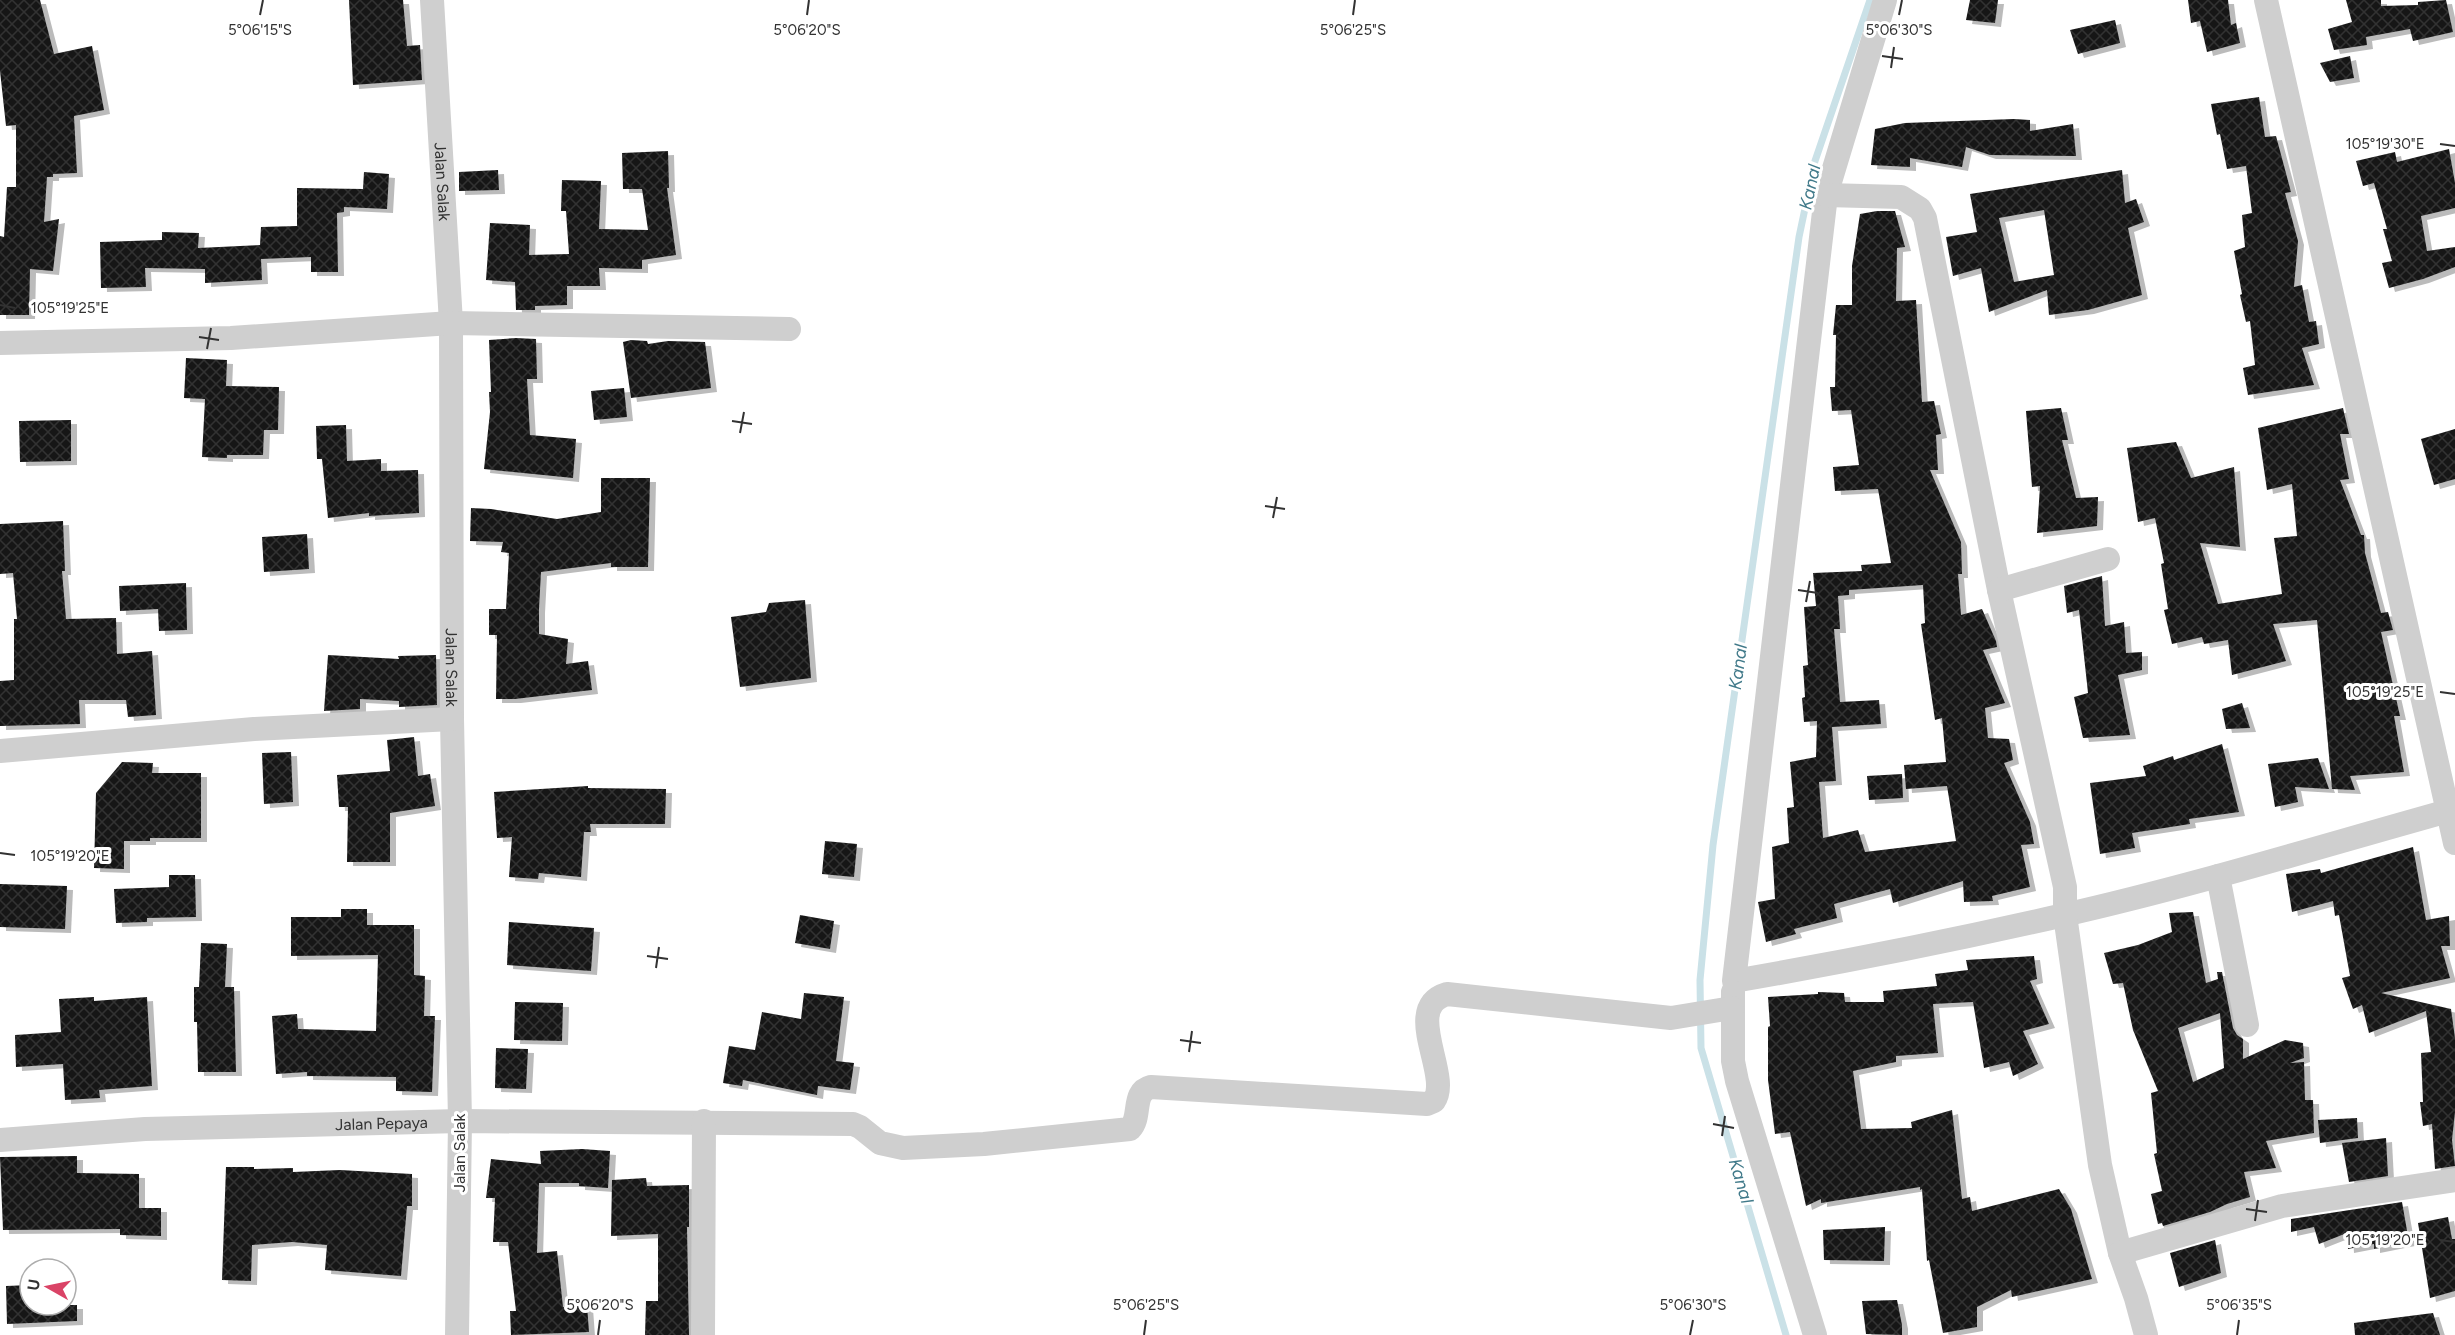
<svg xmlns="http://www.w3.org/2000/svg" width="2455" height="1335" viewBox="0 0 2455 1335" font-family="Figtree,sans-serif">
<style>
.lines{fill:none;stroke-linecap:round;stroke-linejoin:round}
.stream{stroke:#cae1e7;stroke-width:7}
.building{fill:url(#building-cross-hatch);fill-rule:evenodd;filter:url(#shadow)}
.minor{stroke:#cfcfcf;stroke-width:24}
.ticks{fill:none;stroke:#323232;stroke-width:2}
.labels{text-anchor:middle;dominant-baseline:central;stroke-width:6;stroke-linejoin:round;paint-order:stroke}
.street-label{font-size:16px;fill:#323232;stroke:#fff}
.water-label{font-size:18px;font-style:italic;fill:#417a8a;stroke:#fff}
.ticks-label{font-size:15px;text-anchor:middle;fill:#323232;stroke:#fff;stroke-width:6;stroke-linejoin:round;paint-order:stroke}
</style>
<defs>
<pattern id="building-cross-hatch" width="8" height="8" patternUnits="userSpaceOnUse" patternTransform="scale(1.5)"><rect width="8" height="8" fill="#191919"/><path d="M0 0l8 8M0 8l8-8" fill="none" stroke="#323232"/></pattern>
<filter id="shadow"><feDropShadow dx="6" dy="4" stdDeviation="0" flood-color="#0004"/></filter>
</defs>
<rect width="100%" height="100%" fill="#fff"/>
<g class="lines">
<!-- stream -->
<polyline class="stream" points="1786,1335 1701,1048 1700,980 1713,845 1799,237 1815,161 1870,0"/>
</g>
<!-- building -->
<g class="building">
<polygon points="0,0 40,0 54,54 92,46 104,110 74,116 77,173 53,174 53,177 47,177 44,222 59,219 53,271 30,269 29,315 0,315 0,236 4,237 7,187 16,187 16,125 6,126 0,71"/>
<polygon points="349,0 403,0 407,46 420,45 422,80 353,85"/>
<polygon points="1970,0 1998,0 1995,23 1966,20"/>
<polygon points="2188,0 2228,0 2231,25 2236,23 2240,43 2207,52 2200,21 2191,23"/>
<polygon points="2346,0 2381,0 2381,6 2418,5 2418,2 2446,0 2453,32 2413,41 2410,29 2366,37 2367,45 2334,50 2328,29 2352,22"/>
<polygon points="2115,20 2120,43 2078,54 2070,30"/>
<polygon points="2350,56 2354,78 2330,82 2320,63"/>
<polygon points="2259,97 2265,137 2276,136 2291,192 2285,193 2298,241 2294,287 2302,285 2309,322 2316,321 2319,344 2302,348 2314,385 2248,395 2243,368 2255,365 2250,321 2246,322 2240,295 2242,294 2234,251 2245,247 2242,215 2252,213 2246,166 2227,169 2220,134 2217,135 2211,104"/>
<polygon points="2014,119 2030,120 2030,131 2073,124 2076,156 1990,155 1966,147 1962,167 1910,158 1910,167 1871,165 1875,129 1905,123"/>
<polygon points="2449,149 2455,183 2455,208 2421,216 2427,251 2455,247 2455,267 2423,279 2389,288 2382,263 2392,261 2383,229 2387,229 2374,183 2363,186 2356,161 2395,152 2397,162"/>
<polygon points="668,151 669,188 667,188 676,255 642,260 642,269 599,268 600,286 567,286 567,305 535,306 535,310 516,310 515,282 486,280 490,223 530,225 529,255 569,254 566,211 561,211 562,180 601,181 599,229 648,230 642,189 623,189 622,153"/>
<polygon points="498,170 499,190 459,191 459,172"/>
<path d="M2122,170l3,33 11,-4 8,23 -16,6 14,67 -54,15 -39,5 -2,-25 -58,22 -8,-44 -28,8 -7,-39 31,-5 -7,-38zM2044,210l10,65 -40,7 -15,-64z"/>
<polygon points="364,172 389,174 387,209 344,207 344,212 337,213 338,272 311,272 311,257 261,259 262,280 205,283 205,269 145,268 146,287 101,288 100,242 162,240 162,232 199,233 198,248 260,245 261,227 297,226 297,188 363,189"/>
<path d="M1877,211h18l10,36 -8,1 -1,53 20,-1 6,102 12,-1 7,33 -5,1 2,35h-8l31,72 1,32h-4l3,41 21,-6 14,32 1,6 -14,3 22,53 -20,5 3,30 21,1 4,21 -9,3 26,59 4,22 -13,1 9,42 -38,9 1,5 -29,1 -1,-21 -70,22 -3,-14 -56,15 3,14 -43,11 2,5 -30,8 -8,-40 17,-3 -3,-52 17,-4 -2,-35 7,-1 -4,-45 26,-5 1,-36 -13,1 -2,-24 3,-1 -2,-31 5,-1 -4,-58 12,-1 -3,-33 49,-2 -1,-6 30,-2 -13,-74 -43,2 -2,-24 26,-2 -8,-55 -19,1 -2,-24h5l1,-52h-3l3,-30h16v-39l8,-52zM1923,585l2,38 -4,1 14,96 7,-2 4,44 -42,3 2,24 41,-3 9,55 -91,11 -7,-22 -35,8 -4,-56 17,-1 -4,-54 49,-3 -2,-24 -39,2 -6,-73h6l-2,-33 11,-1v-5z"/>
<polygon points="516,338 536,339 537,379 527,379 530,435 576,439 573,478 484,469 490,412 489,392 491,392 489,340"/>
<polygon points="631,340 647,341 648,344 668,341 705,342 711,388 631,398 623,342"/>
<polygon points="186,358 227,360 226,386 279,387 278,430 264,430 263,455 227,455 227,458 202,457 205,399 184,398"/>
<polygon points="624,388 627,417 594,420 591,391"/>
<polygon points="2061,408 2068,440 2062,440 2076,498 2098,497 2097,526 2037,533 2040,486 2032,487 2026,411"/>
<polygon points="2343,408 2349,434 2340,434 2349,479 2340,480 2361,535 2364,535 2365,553 2381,613 2388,612 2393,630 2381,632 2400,716 2394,716 2404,772 2350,776 2355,790 2332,789 2317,620 2273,624 2286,661 2232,675 2228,640 2204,644 2202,637 2172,644 2164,610 2168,609 2161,564 2164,563 2155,518 2138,522 2127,448 2176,442 2191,478 2234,467 2240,547 2200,543 2218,604 2282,594 2274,538 2297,536 2292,484 2267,490 2258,428"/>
<polygon points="71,420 71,461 20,462 19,421"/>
<polygon points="346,425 347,461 381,459 381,471 418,470 419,513 369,516 369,513 328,518 322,459 317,459 316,426"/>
<polygon points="2455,429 2455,479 2434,485 2421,439"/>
<polygon points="601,478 650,478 648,567 611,567 611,563 541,572 539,609 539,634 568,639 566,664 588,661 592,690 515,699 496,699 497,635 489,635 489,609 506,609 509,553 501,552 503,542 470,541 471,508 491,509 557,519 601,512"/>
<polygon points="63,521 65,571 62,571 66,619 116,618 117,654 152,651 156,715 128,717 126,700 79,700 80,724 0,726 0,681 14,680 14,619 17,619 13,573 0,574 0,524"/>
<polygon points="307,534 309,569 264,572 262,537"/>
<polygon points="2102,576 2105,626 2124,622 2126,653 2142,652 2142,670 2118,675 2130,735 2083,738 2074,697 2088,693 2079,610 2067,613 2064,586"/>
<polygon points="186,583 187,630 159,631 158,609 120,611 119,586"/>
<polygon points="805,600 811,678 740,687 731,617 766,612 769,603"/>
<polygon points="328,655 399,659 398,656 436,655 437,705 399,707 399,701 360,699 360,709 324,711"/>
<polygon points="2242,703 2250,728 2226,729 2222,709"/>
<polygon points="414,737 418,776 430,774 435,806 390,813 390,862 347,862 348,807 339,807 337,775 390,771 387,740"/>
<polygon points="2222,744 2239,812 2189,819 2190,824 2132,833 2135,848 2100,854 2090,783 2146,776 2143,766 2173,756 2174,760"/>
<polygon points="291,752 293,802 264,804 262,753"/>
<polygon points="2318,758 2329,789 2295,787 2298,802 2275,807 2268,764"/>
<polygon points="122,762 153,763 152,773 201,773 201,838 150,838 150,841 124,841 124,869 94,868 96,793"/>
<polygon points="1902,774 1903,798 1869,800 1867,776"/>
<polygon points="588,786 588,788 666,789 665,824 590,824 591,832 584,832 581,877 539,873 538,879 509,877 512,837 497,838 494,792"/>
<polygon points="825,841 857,844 854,877 822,874"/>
<polygon points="2413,847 2426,920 2449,916 2450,946 2441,946 2450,978 2381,993 2451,1009 2455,1038 2455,1112 2452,1140 2455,1166 2435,1169 2432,1124 2423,1126 2420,1102 2423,1102 2421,1053 2431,1052 2426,1011 2369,1033 2362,1005 2353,1009 2342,978 2350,976 2339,915 2335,916 2333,901 2292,912 2286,874 2320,869 2321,873"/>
<polygon points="169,875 195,875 196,917 147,918 147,922 116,923 114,889 169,887"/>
<polygon points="0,884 67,886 65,929 0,927"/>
<polygon points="341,909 367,909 367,925 414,925 414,975 425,976 424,1016 435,1016 432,1092 396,1091 396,1077 307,1076 307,1072 276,1074 272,1016 297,1014 298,1029 376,1031 378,955 291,956 291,917 341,917"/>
<path d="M2193,912l13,71 12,-4 -1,-7h5l11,56 4,7 6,4v20l42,-19 18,3 1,15 -14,5 14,-1 1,38h8l1,33 -48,8 10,27 -32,4 6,25 -23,7 -17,8 -47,14 -1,-3 -4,1 -7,-30 11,-3 -8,-37 3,-1 -6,-60 7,-2 -25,-61 -10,-47 -10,1 -9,-31 34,-8 34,-13 -3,-19zM2220,1013l4,55 -31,14 -15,-54z"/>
<polygon points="800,915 834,921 830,949 795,943"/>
<polygon points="509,922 594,928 591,971 507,965"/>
<polygon points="201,943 227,944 225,987 234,987 236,1072 198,1072 197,1022 194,1022 194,987 199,987"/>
<polygon points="2034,956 2037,979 2030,981 2049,1024 2023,1031 2038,1064 2013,1076 2009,1062 1984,1068 1973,1002 1933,1004 1938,1053 1896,1056 1896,1062 1853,1071 1861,1129 1912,1128 1911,1122 1952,1110 1962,1199 1970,1197 1972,1211 2059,1189 2071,1209 2092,1279 2012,1297 2011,1290 1977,1307 1977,1327 1943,1333 1929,1260 1927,1261 1922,1189 1920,1190 1920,1187 1821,1203 1821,1199 1806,1206 1790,1132 1775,1134 1768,1080 1768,1027 1770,1026 1768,997 1818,994 1818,992 1844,993 1845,1002 1884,1002 1883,991 1937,986 1935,974 1968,970 1966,960"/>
<polygon points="804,993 844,997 836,1061 854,1063 850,1090 818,1086 817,1095 743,1080 742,1086 723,1083 729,1046 755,1050 762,1012 801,1019"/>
<polygon points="94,997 94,1001 147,997 152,1086 99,1090 100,1098 65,1100 63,1064 16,1067 15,1035 61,1032 59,999"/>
<polygon points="515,1002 563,1003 562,1041 514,1040"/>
<polygon points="496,1048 528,1049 526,1089 495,1088"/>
<polygon points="2357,1118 2358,1138 2320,1143 2318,1120"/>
<polygon points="2386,1138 2388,1176 2349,1182 2342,1143"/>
<polygon points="582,1149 610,1151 608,1188 579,1186 579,1183 539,1183 537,1253 557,1251 563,1307 587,1305 589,1332 511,1335 510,1311 516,1311 508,1242 493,1242 495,1198 486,1198 491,1159 541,1164 540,1151"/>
<polygon points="77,1156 77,1173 139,1174 139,1208 161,1208 161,1236 120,1235 120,1229 3,1230 0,1157"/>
<polygon points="226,1167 254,1167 254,1169 293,1168 293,1172 340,1170 412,1174 412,1206 407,1206 401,1276 325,1270 327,1245 292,1242 252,1245 251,1281 222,1280"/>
<polygon points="646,1178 647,1186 689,1185 689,1227 687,1227 689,1335 645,1335 646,1301 658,1301 658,1234 611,1236 612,1180"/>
<polygon points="2402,1202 2409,1242 2374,1249 2374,1244 2348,1249 2347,1233 2319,1244 2314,1227 2291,1232 2291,1219"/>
<polygon points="2448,1217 2452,1239 2455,1239 2455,1291 2430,1298 2418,1223"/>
<polygon points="1885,1227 1884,1261 1824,1260 1823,1230"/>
<polygon points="2215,1240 2221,1273 2179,1287 2170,1253"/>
<polygon points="30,1285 30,1305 77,1305 77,1321 7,1324 6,1286"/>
<polygon points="1897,1300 1902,1325 1902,1335 1866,1334 1862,1301"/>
<polygon points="2433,1313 2440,1335 2355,1335 2354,1323"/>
</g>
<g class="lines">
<!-- minor -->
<g class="minor">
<path id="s1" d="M432,0l19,323 1,396 8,402 -3,214"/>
<path d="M1885,0l-59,195 -92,786c110,-19 221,-41 330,-66 132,-30 261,-70 391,-106"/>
<polyline points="2266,0 2455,843"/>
<polyline points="1826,195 1901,197 1920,209 1925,218 1999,590 2065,887 2065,915 2100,1165 2120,1253 2136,1298 2146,1335"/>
<polyline points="0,343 231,338 451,323 789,329"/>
<polyline points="1999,590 2108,559"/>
<polyline points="0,751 254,729 452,719"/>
<polyline points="2218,876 2247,1025"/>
<polyline points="1733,992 1733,1061 1737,1081 1815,1335"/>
<path id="s2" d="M0,1140l145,-11 315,-8 393,3 7,3 20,16 23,5 81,-4 146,-15c12,-12 1,-37 21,-42l276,17 7,-3c18,-26 -33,-93 13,-107l224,24 61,-10"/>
<polyline points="2120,1253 2282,1206 2455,1180"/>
<polyline points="703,1335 704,1121"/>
</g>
</g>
<!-- ticks -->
<path class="ticks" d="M260,15l3,-15M807,15l2,-15M1353,15l2,-15M1899,15l3,-15M1882,56l21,3M1891,68l3,-21M2440,144l15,2M0,305l15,3M199,337l20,3M207,349l4,-21M732,421l20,3M740,433l4,-21M1265,506l20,3M1273,518l4,-21M1798,590l20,3M1806,602l4,-21M2440,692l15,2M0,853l15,2M647,956l21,3M656,968l3,-21M1180,1040l21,3M1189,1052l3,-21M1713,1124l21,4M1722,1136l3,-20M2246,1209l21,3M2255,1221l3,-21M2440,1240l15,2M598,1335l2,-15M1144,1335l2,-15M1690,1335l3,-15M2237,1335l2,-15"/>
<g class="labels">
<!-- street labels -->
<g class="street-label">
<text stroke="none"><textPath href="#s1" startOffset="182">Jalan Salak</textPath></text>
<text stroke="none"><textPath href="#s1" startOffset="668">Jalan Salak</textPath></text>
<text stroke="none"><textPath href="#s2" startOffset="382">Jalan Pepaya</textPath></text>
<text transform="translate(459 1153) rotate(-90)">Jalan Salak</text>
</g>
<!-- water labels -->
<g class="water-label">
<text transform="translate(1810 187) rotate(-78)">Kanal</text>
<text transform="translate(1738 667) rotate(-82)">Kanal</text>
<text transform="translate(1741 1181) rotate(73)">Kanal</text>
</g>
</g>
<g class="ticks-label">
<text x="260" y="35">5°06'15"S</text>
<text x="807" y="35">5°06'20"S</text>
<text x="1353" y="35">5°06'25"S</text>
<text x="1899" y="35">5°06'30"S</text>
<text x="2385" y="149">105°19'30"E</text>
<text x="70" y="313">105°19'25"E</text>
<text x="2385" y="697">105°19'25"E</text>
<text x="70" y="861">105°19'20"E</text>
<text x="2385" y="1245">105°19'20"E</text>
<text x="600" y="1310">5°06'20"S</text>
<text x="1146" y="1310">5°06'25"S</text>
<text x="1693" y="1310">5°06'30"S</text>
<text x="2239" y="1310">5°06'35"S</text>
</g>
<!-- north arrow -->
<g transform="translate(48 1287) rotate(279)"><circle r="28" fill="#ffffff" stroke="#adadad" stroke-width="1.5"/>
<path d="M0-4.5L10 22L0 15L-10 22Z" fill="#da4366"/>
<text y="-9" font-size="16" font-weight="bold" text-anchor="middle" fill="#323232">U</text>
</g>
</svg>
